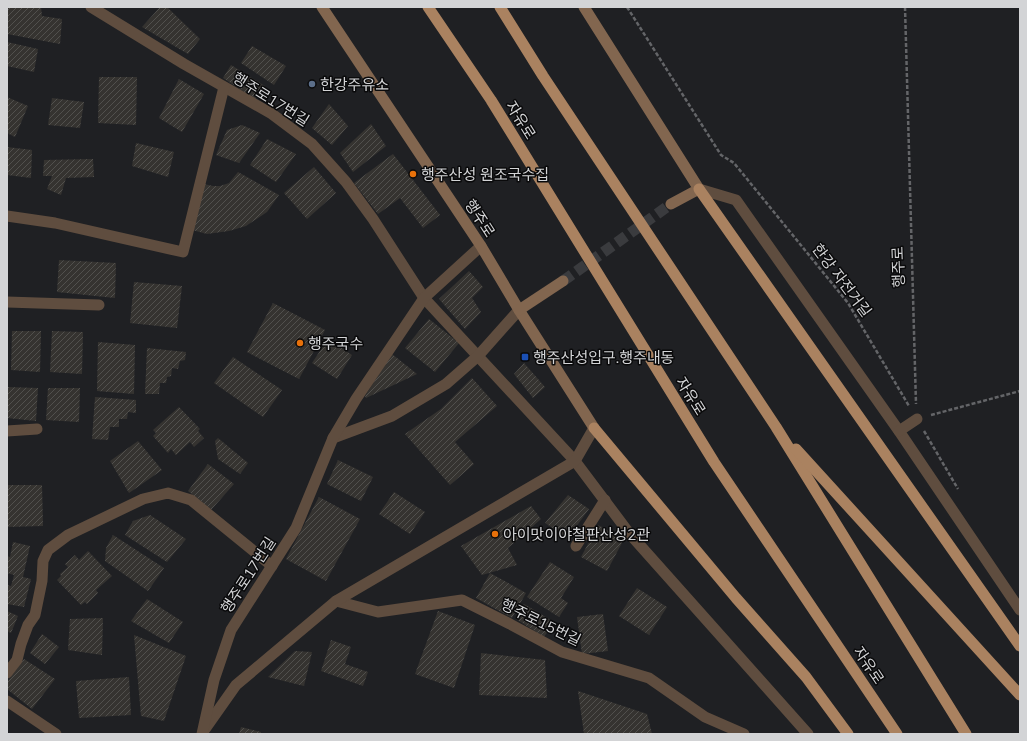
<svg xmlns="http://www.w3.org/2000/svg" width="1027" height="741" viewBox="0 0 1027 741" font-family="Mulish,'Noto Sans KR',sans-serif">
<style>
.building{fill:url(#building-hatch)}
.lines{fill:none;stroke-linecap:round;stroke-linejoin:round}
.secondary-tunnel{stroke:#3a3b3e;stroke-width:11;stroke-dasharray:11 5.5;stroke-linecap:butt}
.path{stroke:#646568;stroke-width:2.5;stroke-dasharray:4 2;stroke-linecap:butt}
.minor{stroke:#5f4d3f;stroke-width:11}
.secondary{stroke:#82664f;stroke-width:11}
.trunk{stroke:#aa8260;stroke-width:11}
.service-dot{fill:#5c6f8a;stroke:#0a0a0b;stroke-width:1.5}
.food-dot{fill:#e8710a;stroke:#0a0a0b;stroke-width:1.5}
.transit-dot{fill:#1a4fb4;stroke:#0a0a0b;stroke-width:1.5}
.labels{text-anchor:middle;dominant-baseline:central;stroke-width:3;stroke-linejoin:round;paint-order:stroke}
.poi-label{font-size:15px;fill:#d3d4d6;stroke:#0a0a0b;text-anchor:start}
.street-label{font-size:15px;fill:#d3d4d6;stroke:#0a0a0b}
</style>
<defs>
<pattern id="building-hatch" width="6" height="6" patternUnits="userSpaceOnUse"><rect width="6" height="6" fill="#353330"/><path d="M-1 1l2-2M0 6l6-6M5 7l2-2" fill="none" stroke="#51504d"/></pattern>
</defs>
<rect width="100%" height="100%" fill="#1f2023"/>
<!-- building -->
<g class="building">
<polygon points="7,7 41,7 42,16 62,19 60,44 7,34"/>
<polygon points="160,7 167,7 200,39 188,54 142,27"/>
<polygon points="7,42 38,49 34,72 7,66"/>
<polygon points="252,46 286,66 274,85 241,63"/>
<polygon points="231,65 265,86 255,99 223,78"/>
<polygon points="99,77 137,77 136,125 98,123"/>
<polygon points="179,79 204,94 182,132 159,118"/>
<polygon points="7,97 28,106 15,137 7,133"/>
<polygon points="52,98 84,102 80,128 48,125"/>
<polygon points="329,104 348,126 332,145 312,128"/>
<polygon points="371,124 386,146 353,172 340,153"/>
<polygon points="242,125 260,133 239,163 216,155 227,130"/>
<polygon points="267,139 296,154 276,182 250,165"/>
<polygon points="136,143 174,152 168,177 132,166"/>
<polygon points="7,147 32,150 31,178 7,175"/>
<polygon points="393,154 440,215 423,228 400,198 378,214 354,183"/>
<polygon points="93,159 94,177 66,178 61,195 47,189 52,176 43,176 44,160"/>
<polygon points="314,167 336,193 307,219 284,193"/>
<polygon points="238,172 279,195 267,212 246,226 229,231 207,234 192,230 204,184 213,186 220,186 229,183"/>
<polygon points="59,260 116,263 115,298 57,292"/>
<polygon points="469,271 483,287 472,298 481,312 465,329 439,299"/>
<polygon points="134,282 182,286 177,328 130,323"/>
<polygon points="273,303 325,330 299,379 247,352"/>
<polygon points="429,319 459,343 435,372 405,348"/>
<polygon points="12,331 41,331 40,372 11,370"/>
<polygon points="52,331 83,332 82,374 50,372"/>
<polygon points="328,339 352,355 337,379 312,363"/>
<polygon points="98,342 135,345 134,394 97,391"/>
<polygon points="147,348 186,352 185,360 180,361 178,369 172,368 171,376 167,377 166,383 160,383 159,394 145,394"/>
<polygon points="392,354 417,374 366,398 365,396"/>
<polygon points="233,357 282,390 263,417 214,383"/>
<polygon points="524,363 545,387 533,398 514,374"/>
<polygon points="472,378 497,406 455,442 474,464 450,485 405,434 441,409"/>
<polygon points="7,387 38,388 36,421 7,418"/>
<polygon points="48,388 80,388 79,422 46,420"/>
<polygon points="95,397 136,400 136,413 128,412 127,419 119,419 119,427 110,427 108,440 92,439"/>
<polygon points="179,407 200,429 198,431 204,438 194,447 190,442 176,455 171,449 168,453 153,436 156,433 153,430"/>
<polygon points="218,438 248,463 240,474 218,459 215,441"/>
<polygon points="138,441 162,470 129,493 110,461"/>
<polygon points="338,460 373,477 361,501 327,484"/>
<polygon points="208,464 234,484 211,510 188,491"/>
<polygon points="7,485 42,485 43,526 7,527"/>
<polygon points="394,492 425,512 410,534 379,514"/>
<polygon points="568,495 589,509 568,538 545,523"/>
<polygon points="319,497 360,519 326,581 286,559"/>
<polygon points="531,506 541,519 508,548 517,565 482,575 461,546"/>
<polygon points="150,515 186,539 167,562 125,535 133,521"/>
<polygon points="598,525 624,539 607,571 581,557"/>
<polygon points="113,535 164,568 148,591 105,561 106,548"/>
<polygon points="13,542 30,546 23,577 31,579 24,607 7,604 7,585 11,586 14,575 7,573 7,556 10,557"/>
<polygon points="88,551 112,576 96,590 98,593 87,604 85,602 81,605 57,580 61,576 60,574 68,567 65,564 75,555 79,560"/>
<polygon points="550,562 574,577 561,598 568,603 559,617 527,597"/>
<polygon points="490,573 526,593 512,618 476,598"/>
<polygon points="637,588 667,607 649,635 619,616"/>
<polygon points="147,599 183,622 169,643 131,621"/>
<polygon points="524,604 554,622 544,637 516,619"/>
<polygon points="7,611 18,616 11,633 7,631"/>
<polygon points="438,611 475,625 454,688 415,674"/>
<polygon points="603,614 608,651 582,654 577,617"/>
<polygon points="103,618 102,655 68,650 70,619"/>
<polygon points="42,634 59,647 45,664 30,653"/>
<polygon points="134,635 186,656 164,721 141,716"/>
<polygon points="331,640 351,647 345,664 368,672 363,686 321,671"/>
<polygon points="295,651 312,652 304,686 268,677"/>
<polygon points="481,653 545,660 547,698 479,695"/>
<polygon points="24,659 55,679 32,709 7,689 7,682"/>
<polygon points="129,677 131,715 79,718 76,681"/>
<polygon points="578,691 647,714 652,734 584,734"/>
<polygon points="241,727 261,732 261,734 239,734"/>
</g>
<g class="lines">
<!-- secondary-tunnel -->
<polyline class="secondary-tunnel" points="563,281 671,204"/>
<!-- path -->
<g class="path">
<polyline points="627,7 721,155 734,163 848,303 909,406"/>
<polyline points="905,7 916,404"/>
<polyline points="931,415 1020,391"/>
<polyline points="924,431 958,489"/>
</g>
<!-- minor -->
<g class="minor">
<polyline points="91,7 184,64 272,114 312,144 346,182 373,219 424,298 575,461 629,533 808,734"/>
<polyline points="699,189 736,200 899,431 1020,610"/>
<polyline points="7,216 55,223 183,252 224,87"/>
<polyline points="7,302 99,305"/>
<polyline points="7,431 37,429"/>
<polyline points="899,431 917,419"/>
<polyline points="333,438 392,416 446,384 478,356 519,310"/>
<polyline points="576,546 605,500"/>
<polyline points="336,601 378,612 462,600 510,624 562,652 649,678 705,717 744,734"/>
<polyline points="7,673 17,660 21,644 28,625 35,615 42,581 43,561 48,550 68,535 143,499 168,493 191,500 272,566"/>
<polyline points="7,701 56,734"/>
<polyline points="205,729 236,685 336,601 575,461 594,428"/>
<polyline points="202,734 214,680 231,630 296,528 333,438 356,399 424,298 481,246"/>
</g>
<!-- secondary -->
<g class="secondary">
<polyline points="322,7 481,246 519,310 594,428"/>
<polyline points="584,7 699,189 671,204"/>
<polyline points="519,310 563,281"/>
</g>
<!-- trunk -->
<g class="trunk">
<polyline points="428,7 491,100 714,462 897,734"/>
<polyline points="500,7 543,76 776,427 966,734"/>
<polyline points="699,189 1020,646"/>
<polyline points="594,428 736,598 806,677 848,734"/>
<polyline points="796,449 1020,695"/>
</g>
</g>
<!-- markers -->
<circle class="service-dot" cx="312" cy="84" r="4"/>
<g class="food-dot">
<circle cx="413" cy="174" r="4"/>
<circle cx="300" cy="343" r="4"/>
<circle cx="495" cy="534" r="4"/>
</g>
<rect class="transit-dot" x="521" y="353" width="8" height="8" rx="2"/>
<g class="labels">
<!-- poi labels -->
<g class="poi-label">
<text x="320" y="84">한강주유소</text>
<text x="421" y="174">행주산성 원조국수집</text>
<text x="308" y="343">행주국수</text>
<text x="533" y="357">행주산성입구.행주내동</text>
<text x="503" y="534">아이맛이야철판산성2관</text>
</g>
<!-- street labels -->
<g class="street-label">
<text transform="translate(271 99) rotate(32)">행주로17번길</text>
<text transform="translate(521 120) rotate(58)">자유로</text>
<text transform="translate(480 218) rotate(57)">행주로</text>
<text transform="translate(898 267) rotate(-92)">행주로</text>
<text transform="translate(842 280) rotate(53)">한강 자전거길</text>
<text transform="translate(691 396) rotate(58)">자유로</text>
<text transform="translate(248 575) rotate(-57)">행주로17번길</text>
<text transform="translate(541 622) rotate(26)">행주로15번길</text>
<text transform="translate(869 665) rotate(56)">자유로</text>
</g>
</g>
<!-- border -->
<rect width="1027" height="741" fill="none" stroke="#d3d4d6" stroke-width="16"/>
</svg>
